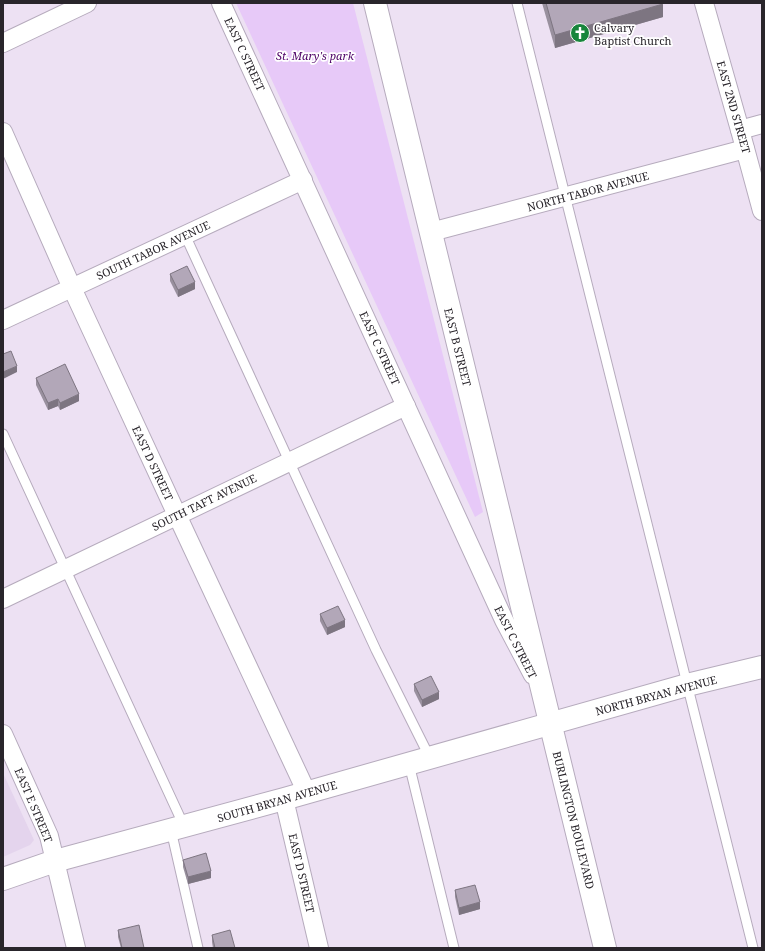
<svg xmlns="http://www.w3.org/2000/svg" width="765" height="951" viewBox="0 0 765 951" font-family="'Noto Serif',serif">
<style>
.built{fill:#e4d4ed}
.park{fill:#e7c9f8}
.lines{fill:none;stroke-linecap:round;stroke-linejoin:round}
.service-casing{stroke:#b6abbd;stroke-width:11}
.minor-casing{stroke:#b6abbd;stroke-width:20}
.tertiary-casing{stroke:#b6abbd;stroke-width:24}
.secondary-casing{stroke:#b6abbd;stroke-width:24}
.service{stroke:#fff;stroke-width:9}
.minor{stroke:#fff;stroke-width:18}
.tertiary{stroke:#fff;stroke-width:22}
.secondary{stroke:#fff;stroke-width:22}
.wall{fill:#99909e}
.shaded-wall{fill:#7d7581}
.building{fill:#b2a7b8;stroke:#7d7581}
.labels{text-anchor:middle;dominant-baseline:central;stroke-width:3.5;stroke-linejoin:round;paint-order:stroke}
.poi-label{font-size:11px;fill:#29252b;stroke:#fff;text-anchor:start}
.street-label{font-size:11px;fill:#29252b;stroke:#fff}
.park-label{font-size:11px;font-style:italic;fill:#4c0066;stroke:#fff}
</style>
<rect width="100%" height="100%" fill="#ede1f3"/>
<!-- built -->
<polygon class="built" points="3,773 34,840 30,845 3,857"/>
<!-- park -->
<polygon class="park" points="236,3 353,3 483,512 475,517"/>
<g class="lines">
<!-- service casing -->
<g class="service-casing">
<g id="service">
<polyline points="517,3 753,948"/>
<polyline points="185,235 376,650 430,758"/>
<polyline points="3,434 184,826"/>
<polyline points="409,764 454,948"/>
<polyline points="171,830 198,948"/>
</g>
</g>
<!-- minor casing -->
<g class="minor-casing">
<g id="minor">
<polyline points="221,3 504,620 533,675"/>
<polyline points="704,3 740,130 762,211"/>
<polyline points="3,43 87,3"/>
<polyline points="740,130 762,124"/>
<polyline points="3,132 72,288 177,515 307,793"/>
<polyline points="431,232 745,149"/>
<polyline points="3,320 303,180"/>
<polyline points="3,599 406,406"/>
<polyline points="3,734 49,836 76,948"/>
<polyline points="284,799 319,948"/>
</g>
</g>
<!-- tertiary casing -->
<g class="tertiary-casing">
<polyline id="tertiary" points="375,3 605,948"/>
</g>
<!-- secondary casing -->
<g class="secondary-casing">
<polyline id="secondary" points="3,879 55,861 284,799 687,685 762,667"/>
</g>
<!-- service -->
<use href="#service" class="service"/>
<!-- minor -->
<use href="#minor" class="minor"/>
<!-- tertiary -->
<use href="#tertiary" class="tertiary"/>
<!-- secondary -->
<use href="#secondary" class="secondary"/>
</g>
<!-- wall -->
<g class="wall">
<polygon points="542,3 662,3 663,17 555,48"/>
<polygon points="170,274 195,289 178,297 170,281"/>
<polygon points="36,378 79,401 60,410 58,406 48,410 36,385"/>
<polygon points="320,614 345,627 327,635 320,621"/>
<polygon points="414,684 439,699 422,707 414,691"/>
<polygon points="183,860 211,878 188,884 183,867"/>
<polygon points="455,890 480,909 459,915 455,897"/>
<polygon points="118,930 144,948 121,948 118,937"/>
<polygon points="212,935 235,948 213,948 212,942"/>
</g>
<!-- shaded-wall -->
<g class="shaded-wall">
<polygon points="663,4 663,17 555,48 555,35"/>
<polygon points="195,282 195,289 178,297 178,290"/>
<polygon points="17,366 17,372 3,379 3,372"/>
<polygon points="79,394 79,401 60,410 60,403"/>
<polygon points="58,399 58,406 48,410 48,403"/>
<polygon points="345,620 345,627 327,635 327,628"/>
<polygon points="439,692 439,699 422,707 422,700"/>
<polygon points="211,871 211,878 188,884 188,877"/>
<polygon points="480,902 480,909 459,915 459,908"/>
</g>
<!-- building -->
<g class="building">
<polygon points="546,3 662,3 663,4 555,35"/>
<polygon points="187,266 195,282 178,290 170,274"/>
<polygon points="11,351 17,366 3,372 3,354"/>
<polygon points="65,364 79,394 60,403 58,399 48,403 36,378"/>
<polygon points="338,606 345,620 327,628 320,614"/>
<polygon points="431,676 439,692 422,700 414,684"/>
<polygon points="206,853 211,871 188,877 183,860"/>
<polygon points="475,885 480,902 459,908 455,890"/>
<polygon points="139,925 144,948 122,948 118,930"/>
<polygon points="230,930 235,948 215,948 212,935"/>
</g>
<!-- icons -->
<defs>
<g id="church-disc" transform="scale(1)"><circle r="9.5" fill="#18853c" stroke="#fff"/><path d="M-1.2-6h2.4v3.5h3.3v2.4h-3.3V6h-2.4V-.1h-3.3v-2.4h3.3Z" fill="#fff"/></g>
</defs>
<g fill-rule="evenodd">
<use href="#church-disc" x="580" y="33"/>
</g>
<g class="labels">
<!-- poi labels -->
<g class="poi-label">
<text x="594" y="27">Calvary<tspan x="594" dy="13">Baptist Church</tspan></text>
</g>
<!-- street labels -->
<g class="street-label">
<text transform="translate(245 54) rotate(65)">EAST C STREET</text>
<text transform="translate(734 107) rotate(74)">EAST 2ND STREET</text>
<text transform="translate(588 191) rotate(-15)">NORTH TABOR AVENUE</text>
<text transform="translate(153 250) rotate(-25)">SOUTH TABOR AVENUE</text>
<text transform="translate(458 347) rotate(76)">EAST B STREET</text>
<text transform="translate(380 348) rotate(65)">EAST C STREET</text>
<text transform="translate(153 463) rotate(65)">EAST D STREET</text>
<text transform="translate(204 502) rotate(-26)">SOUTH TAFT AVENUE</text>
<text transform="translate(516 642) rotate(63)">EAST C STREET</text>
<text transform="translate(656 695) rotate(-15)">NORTH BRYAN AVENUE</text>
<text transform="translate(277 801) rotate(-16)">SOUTH BRYAN AVENUE</text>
<text transform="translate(34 805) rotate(67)">EAST E STREET</text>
<text transform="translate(574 820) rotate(76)">BURLINGTON BOULEVARD</text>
<text transform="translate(302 873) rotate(77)">EAST D STREET</text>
</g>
<!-- park labels -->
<g class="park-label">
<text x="315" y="55">St. Mary's park</text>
</g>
</g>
<!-- border -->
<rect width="765" height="951" fill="none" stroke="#29252b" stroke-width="8"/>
</svg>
